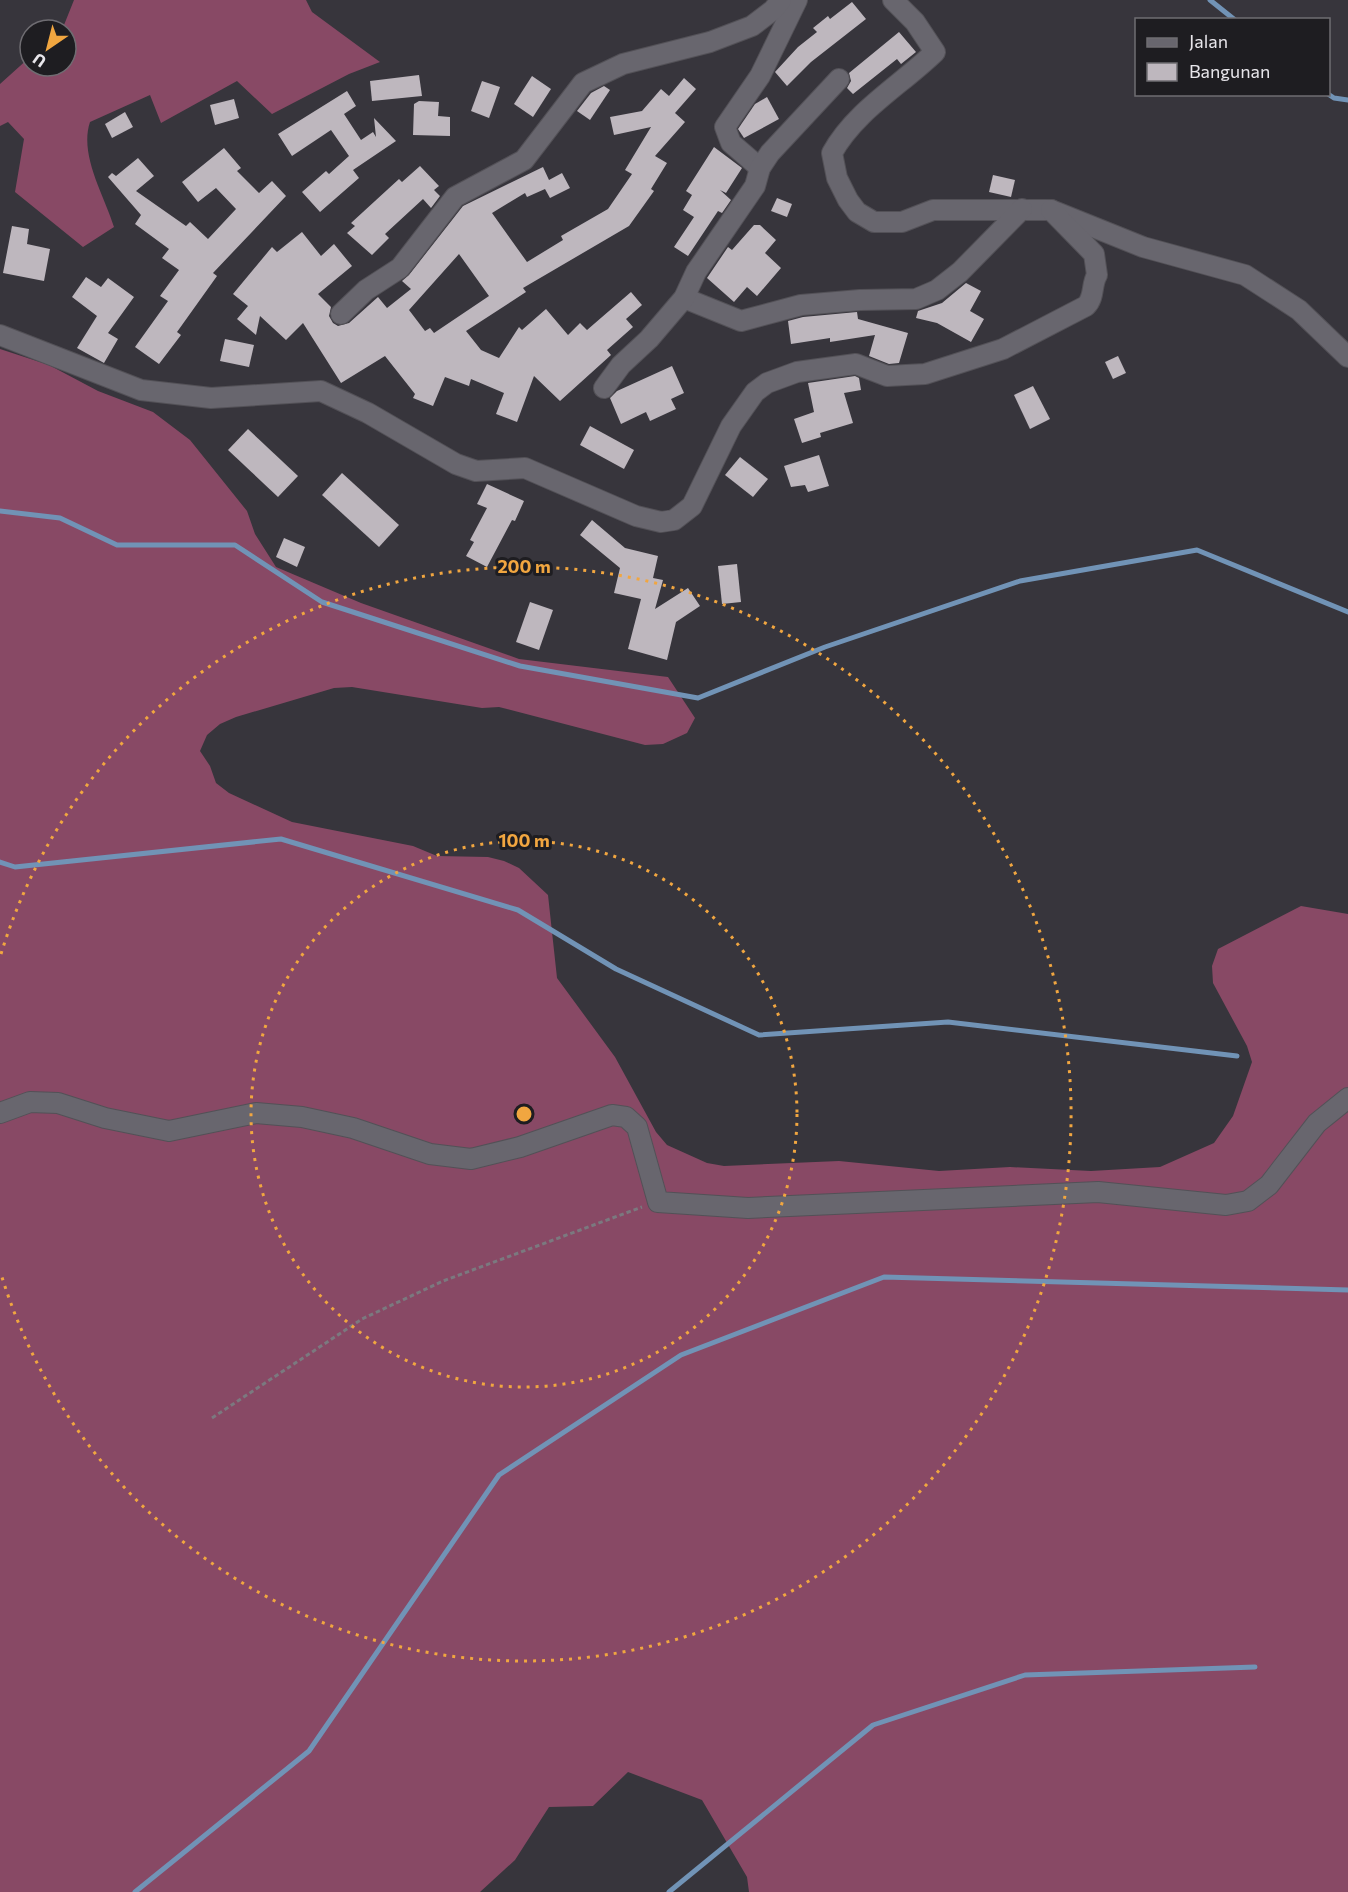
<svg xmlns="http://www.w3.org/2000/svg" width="1348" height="1892" viewBox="0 0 1348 1892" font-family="Commissioner,sans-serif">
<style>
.forest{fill:#884965}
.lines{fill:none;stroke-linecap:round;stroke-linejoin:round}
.stream{stroke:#7193b6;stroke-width:5}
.building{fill:#beb7be;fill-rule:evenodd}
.street-casing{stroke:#535157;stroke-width:22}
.path{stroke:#7b797f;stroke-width:3;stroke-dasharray:4.5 3;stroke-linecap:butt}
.street{stroke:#68666e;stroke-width:20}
.ring{fill:none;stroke:#f1a640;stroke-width:3;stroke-dasharray:3 6}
.centre{fill:#f1a640;stroke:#1e1d21;stroke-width:3}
.ring-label{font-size:18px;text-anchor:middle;font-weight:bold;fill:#f1a640;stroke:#1e1d21;stroke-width:6;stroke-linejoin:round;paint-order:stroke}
</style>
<rect width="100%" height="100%" fill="#37353c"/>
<!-- forest -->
<g class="forest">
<path d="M74,0h232l6,12 68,50 -31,12 -77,40 -35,-33 -76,42 -11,-28 -60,27c-11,33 14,73 24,105l-31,20 -68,-55 9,-53 -16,-17 -8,4v-42l30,-27v9h36v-36h-4z"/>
<polygon points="0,349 49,365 98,391 153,412 190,440 247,511 255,534 276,567 361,603 519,659 668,677 695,718 687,733 663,744 645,745 499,707 482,708 352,687 334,688 236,717 220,724 207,735 200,751 210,766 216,783 229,793 292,822 413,846 437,856 488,857 504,861 519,868 548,895 557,978 615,1057 656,1132 667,1145 707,1163 724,1166 839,1161 939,1171 1010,1167 1091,1171 1160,1167 1214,1143 1233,1116 1252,1062 1247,1046 1213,983 1212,966 1218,949 1301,906 1348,914 1348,1892 749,1892 747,1877 702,1800 628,1772 593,1806 549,1807 515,1860 480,1892 0,1892"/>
</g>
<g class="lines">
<!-- stream -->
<g class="stream">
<polyline points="1210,0 1235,20"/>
<polyline points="1328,94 1334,98 1348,100"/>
<polyline points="0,511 60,518 117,545 235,545 322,602 520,666 698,698 825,647 1020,581 1197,550 1348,612"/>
<polyline points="0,862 15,867 281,839 518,910 616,969 759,1035 948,1022 1237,1056"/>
<polyline points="135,1892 309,1751 499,1475 681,1355 884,1277 1348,1290"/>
<polyline points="669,1892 873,1725 1025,1675 1255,1667"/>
</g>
</g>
<!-- building -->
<g class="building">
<polygon points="852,2 866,19 811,62 787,86 775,72 798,47 817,32 813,28 828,16 830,19"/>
<polygon points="899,32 916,52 901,64 897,59 853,94 847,88 851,81 849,73"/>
<polygon points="419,75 422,96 372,101 370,81"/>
<polygon points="532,76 551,89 533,117 514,104"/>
<path d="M684,78l12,11 -21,24 10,9 -30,34 12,7 -16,26 3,2 -25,35 -106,62 3,4 -60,39 15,19 18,8 20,-31 3,3 24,-21 22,26 12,-12 7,7 44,-38 11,13 -16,14 7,8 -26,23 4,5 -51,46 -26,-25 -17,46 -21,-8 8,-21 -33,-14 -2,7 -24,-9 -12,29 -20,-8 2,-4 -30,-38 -44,27 -38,-60 -17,17 -26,-24 -4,19 -19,-16 11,-13 -15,-12 39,-47 5,5 25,-20 19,24 13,-12 18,22 -34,28 13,13 -2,9 4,7 5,3 11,-3 29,-26 9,11 24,-19 -9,-8 7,-6 54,-69 80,-39 6,13 13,-7 8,15 -20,10 -5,-9 -18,8 -2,-4 -33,20 35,49 36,-22 -2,-4 47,-27 24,-35 -7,-4 26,-43 -37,8 -4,-18 32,-6 19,-22 8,7zM459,254l30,42 -55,37 -4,-5 -5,3 -16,-21z"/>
<polygon points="482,81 500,87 489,118 471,111"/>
<polygon points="604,86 610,90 590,120 577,111 591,93"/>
<polygon points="347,91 356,106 344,114 361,140 373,132 376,137 374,118 396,141 353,170 359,178 320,212 302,192 326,171 329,174 349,156 331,130 292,156 278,134"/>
<polygon points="767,97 779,119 744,138 738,129 755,104"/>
<polygon points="234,99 239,118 215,125 210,105"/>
<polygon points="419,101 439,102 438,116 450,117 450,136 413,135 414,104"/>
<polygon points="125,112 133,127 112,138 105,124"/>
<polygon points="714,147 742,168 726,193 720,190 731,200 722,213 718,211 688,256 674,247 694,217 683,210 692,195 686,191"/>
<polygon points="224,148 241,168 237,171 259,193 272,181 286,196 213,273 217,276 177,332 181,335 159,364 135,347 168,301 160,296 179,270 162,258 169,249 135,224 141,215 108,177 112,173 116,176 138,158 154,176 136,191 186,226 190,222 208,239 236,209 216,188 198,202 182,182"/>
<polygon points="420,166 439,186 434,190 440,196 431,208 423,199 385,234 389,238 372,255 347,233 355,226 351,223 399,179 402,182"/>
<polygon points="993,175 1015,180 1011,197 989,192"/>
<polygon points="777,198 792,204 787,217 771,211"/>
<polygon points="754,225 760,225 776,240 765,253 781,268 757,296 747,287 734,302 707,278 728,247 732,250"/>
<polygon points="12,226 29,229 27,244 50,249 44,281 3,273"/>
<polygon points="86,277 101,287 108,278 134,297 108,333 118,339 104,363 77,348 97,316 72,297"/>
<polygon points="966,283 981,291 970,311 984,319 971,342 937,323 916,318 918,311 942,303"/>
<polygon points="857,312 858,319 908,333 899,363 889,364 869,356 875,335 830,342 830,338 791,344 788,321 803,317"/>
<polygon points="225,339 254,345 249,367 220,361"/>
<polygon points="1118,356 1126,373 1113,379 1105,362"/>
<polygon points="672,366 684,393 671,399 676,409 650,421 646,412 621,424 610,398 617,391"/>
<polygon points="855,376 859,378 861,390 844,393 853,423 820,433 821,437 802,443 794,419 814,412 808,383"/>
<polygon points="1033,386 1050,419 1030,429 1014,395"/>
<polygon points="590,426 634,450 624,469 580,445"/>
<polygon points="248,429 298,476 278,497 228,450"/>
<polygon points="819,455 829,486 808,492 805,485 791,487 784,466"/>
<polygon points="740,457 768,479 753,497 725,475"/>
<polygon points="342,473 399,525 379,547 322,495"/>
<polygon points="487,484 524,501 515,521 512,520 487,567 466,556 474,542 470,540 487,508 477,504"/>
<polygon points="592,520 625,548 658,556 653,578 663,580 655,609 688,588 700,606 676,622 667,660 628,649 641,599 614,593 620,568 580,535"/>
<polygon points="284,538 305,547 297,567 276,557"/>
<polygon points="737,564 741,602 722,604 718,566"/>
<polygon points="530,602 553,610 539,650 516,642"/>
</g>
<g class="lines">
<!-- street casing -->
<g class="street-casing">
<g id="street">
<path d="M893,0l22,22 20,30c-34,33 -80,59 -103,101l5,25 11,22 9,12 17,10h28l31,-12h118l92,37 102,28 54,35 49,47"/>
<polyline points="760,168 731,143 725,127 760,76 797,0"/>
<polyline points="684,298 741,321 801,305 860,300 916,299 937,290 960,272 1022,209"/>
<polyline points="341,314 366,290 400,268 455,197 524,160 583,83 623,64 710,42 752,26 773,10 781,0"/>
<path d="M0,335l141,55 70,8 110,-7 47,22 88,51 20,7 49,-3 111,48 25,6 13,-2 18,-14 39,-80 24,-34 12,-9 30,-11 59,-8 31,12 38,-2 78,-25 83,-43c9,-9 5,-21 11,-31l-3,-21 -43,-44"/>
<polyline points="604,388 621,365 649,339 684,298 696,272 755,186 760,168 770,153 839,79"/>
<polyline points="0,1113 30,1102 58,1103 105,1118 169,1131 256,1113 302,1117 353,1128 430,1154 471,1159 520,1147 612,1115 626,1117 637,1127 658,1202 748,1208 1098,1192 1226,1205 1248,1201 1269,1185 1317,1123 1348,1098"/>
</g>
</g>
<!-- path -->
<polyline class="path" points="212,1418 362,1319 443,1281 642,1207"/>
<!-- street -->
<use href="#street" class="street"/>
</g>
<!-- distance rings -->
<g class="ring">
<circle cx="524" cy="1114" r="273"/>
<path d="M1 954A547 547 0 1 1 1 1274"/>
</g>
<circle cx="524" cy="1114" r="9" class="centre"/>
<g class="ring-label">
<text x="524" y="573">200 m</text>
<text x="524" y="847">100 m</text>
</g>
<!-- legend -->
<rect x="1135" y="18" width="195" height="78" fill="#1e1d21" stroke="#6f6d72" stroke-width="1.5"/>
<rect x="1147" y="38" width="30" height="9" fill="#68666e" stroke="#6f6d72" stroke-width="1.5"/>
<text x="1189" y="48" font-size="18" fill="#e8e6eb">Jalan</text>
<rect x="1147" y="63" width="30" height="18" fill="#beb7be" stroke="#6f6d72" stroke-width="1.5"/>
<text x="1189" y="78" font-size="18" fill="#e8e6eb">Bangunan</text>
<!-- north arrow -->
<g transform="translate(48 48) rotate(215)"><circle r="28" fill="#1e1d21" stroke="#6f6d72" stroke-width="1.5"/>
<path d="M0-4.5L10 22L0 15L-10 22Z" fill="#f1a640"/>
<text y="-9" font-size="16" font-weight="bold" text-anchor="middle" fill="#e8e6eb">U</text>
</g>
</svg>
